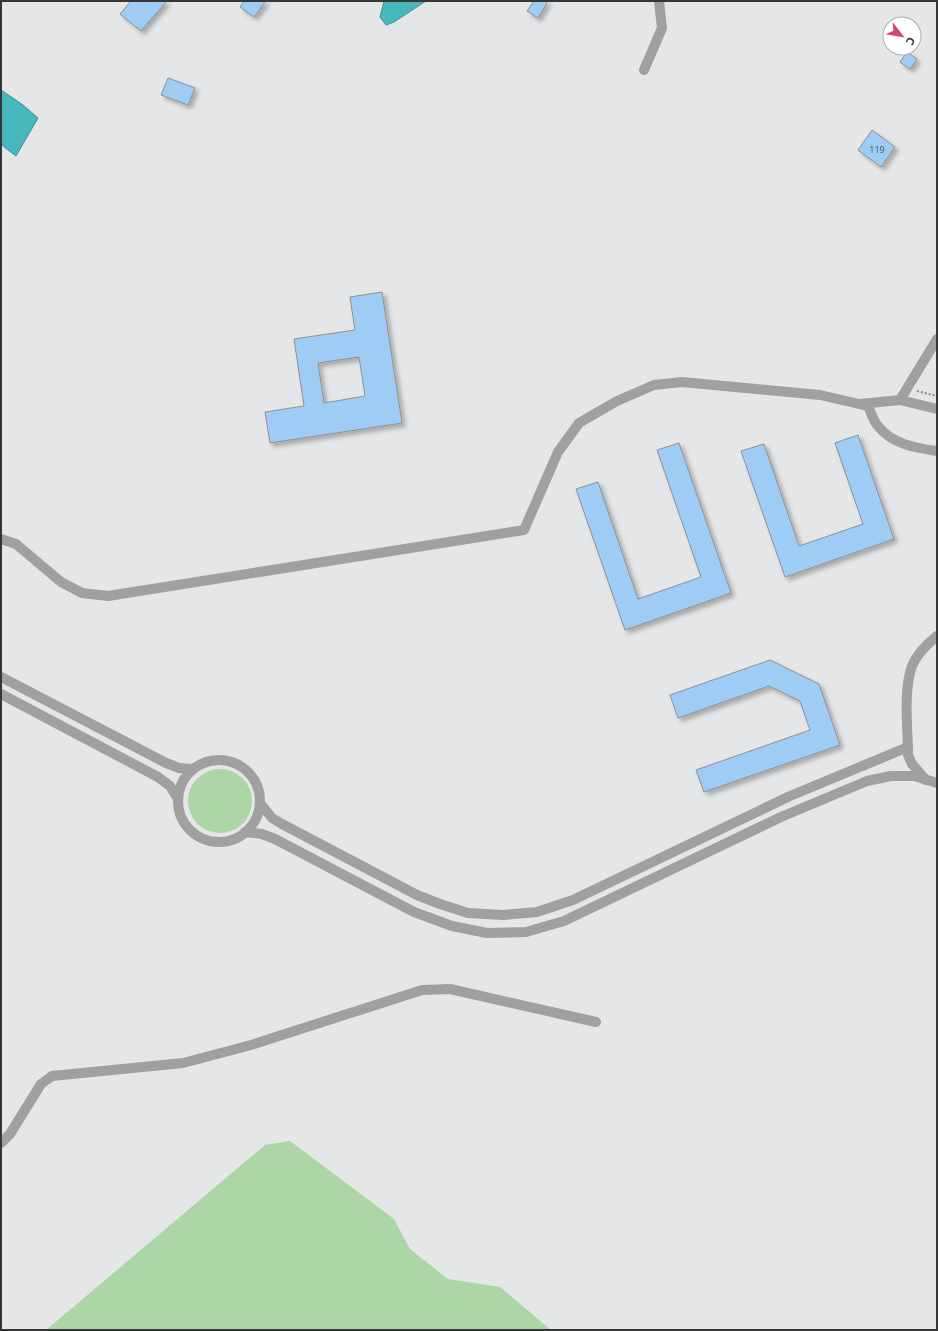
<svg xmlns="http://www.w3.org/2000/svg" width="938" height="1331" viewBox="0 0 938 1331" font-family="'Noto Sans',sans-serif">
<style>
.green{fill:#acd6a6}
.water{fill:#49b7be;stroke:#439095}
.building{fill:#9fccf4;stroke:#8e9091;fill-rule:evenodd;filter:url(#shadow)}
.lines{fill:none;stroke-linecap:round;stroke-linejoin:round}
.path{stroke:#868788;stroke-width:2;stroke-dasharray:2 2;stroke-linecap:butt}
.minor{stroke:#9fa09f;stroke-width:10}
.labels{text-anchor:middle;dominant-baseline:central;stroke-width:3;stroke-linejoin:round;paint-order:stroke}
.number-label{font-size:9px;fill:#505c66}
</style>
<defs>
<filter id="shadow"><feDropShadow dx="3.5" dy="3.5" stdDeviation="2" flood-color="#0004"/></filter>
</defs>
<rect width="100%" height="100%" fill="#e5e6e7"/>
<!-- green -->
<g class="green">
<circle cx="220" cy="801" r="32"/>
<polygon points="290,1141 394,1219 410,1249 448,1279 500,1287 551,1330 46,1330 265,1145"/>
</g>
<!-- water -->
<g class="water">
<polygon points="384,1 426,1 394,22 386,25 380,17"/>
<polygon points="1,90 23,105 38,118 16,156 4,147 1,143"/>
</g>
<!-- building -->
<g class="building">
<polygon points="131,1 167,1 141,31 120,14"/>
<polygon points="244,1 266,1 254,17 240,7"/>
<polygon points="534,1 548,1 538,18 527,11"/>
<polygon points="907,52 917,59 910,69 900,62"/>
<polygon points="168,78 195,88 188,105 161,95"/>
<polygon points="872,130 895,147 881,167 858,150"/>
<path d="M382,292l20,131 -132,20 -5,-31 39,-6 -10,-67 61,-9 -5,-33zM359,357l6,39 -41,7 -6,-40z"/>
<polygon points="858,435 894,539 785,577 741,451 764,444 799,546 863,524 835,443"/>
<polygon points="679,443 731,593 625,630 576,489 598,482 638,599 701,577 657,450"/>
<polygon points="770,660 819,684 840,745 704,792 696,770 810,730 800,701 769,686 678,718 670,695"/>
</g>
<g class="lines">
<!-- path -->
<polyline class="path" points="917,391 937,396"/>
<!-- minor -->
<g class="minor">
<polyline points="644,70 662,28 659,1"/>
<polyline points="937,339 900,400 937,409"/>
<polyline points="860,404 900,400"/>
<path d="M1,539l15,5 45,38 21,11 26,3 416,-66 34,-78 21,-29 38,-22 37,-16 28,-3 138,13 48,11c3,6 5,15 10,20 14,18 37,22 59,25"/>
<polyline points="1,677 166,763 179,768 193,769"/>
<polyline points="1,694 158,777 170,786 178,799"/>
<circle cx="219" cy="801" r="41"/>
<path d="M926,780l-14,-16 -4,-9c0,-26 -5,-64 4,-89 5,-12 15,-22 25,-30"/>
<polyline points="260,803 272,818 282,824 417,895 440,904 468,913 503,915 537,912 573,900 790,796 908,747"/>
<polyline points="245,832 262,834 275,839 414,912 452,926 487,933 526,932 564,921 781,817 867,781 891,776 914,776 937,783"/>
<polyline points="1,1143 10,1134 41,1084 52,1076 183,1063 251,1045 422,990 450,989 596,1022"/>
</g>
</g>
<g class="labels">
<!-- number labels -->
<g class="number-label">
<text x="877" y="149">119</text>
</g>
</g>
<!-- border -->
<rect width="938" height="1331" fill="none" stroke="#353636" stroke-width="4"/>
<!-- north arrow -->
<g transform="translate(902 36) rotate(121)"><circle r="19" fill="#ffffff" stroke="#aeafaf"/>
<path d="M0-3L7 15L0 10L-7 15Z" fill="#d14579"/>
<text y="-6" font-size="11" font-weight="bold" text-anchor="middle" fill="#353636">С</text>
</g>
</svg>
